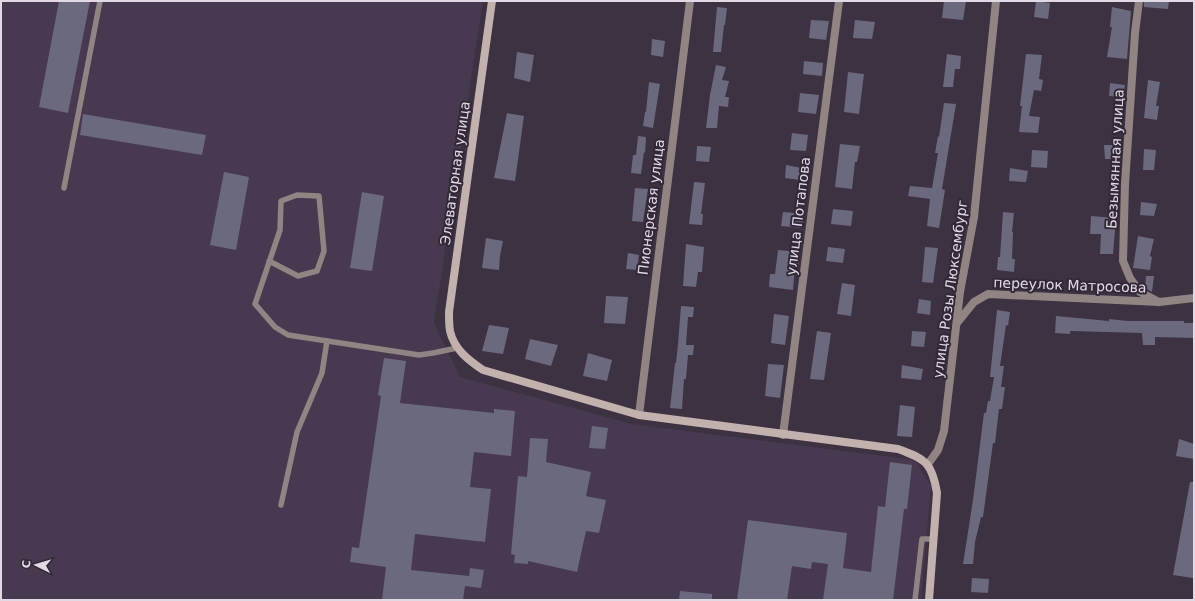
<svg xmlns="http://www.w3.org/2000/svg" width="1195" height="601" viewBox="0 0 1195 601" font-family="'DejaVu Sans',sans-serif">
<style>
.built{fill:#47394f}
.building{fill:#6b697d}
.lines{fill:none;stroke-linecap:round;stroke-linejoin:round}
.lane{stroke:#908583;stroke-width:5.5}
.street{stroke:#908583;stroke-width:8}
.secondary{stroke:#c2b1ad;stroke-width:8}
.labels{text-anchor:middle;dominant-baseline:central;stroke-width:4;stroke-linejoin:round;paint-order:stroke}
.street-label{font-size:14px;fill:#e1dae4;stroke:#322837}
</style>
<rect width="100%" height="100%" fill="#3c3242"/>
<!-- built -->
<polygon class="built" points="1,1 483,1 434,323 460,377 632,424 915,460 931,486 921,600 1,600"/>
<!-- building -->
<g class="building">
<polygon points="59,1 90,1 68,113 39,107"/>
<polygon points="944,1 966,1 963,20 942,18"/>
<polygon points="1036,1 1050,3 1048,19 1034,17"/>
<polygon points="1144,1 1169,1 1168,9 1144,7"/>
<polygon points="717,7 727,8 725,25 724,25 721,52 713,52"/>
<polygon points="1112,7 1131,11 1127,59 1107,57 1112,27 1110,27"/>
<polygon points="811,20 829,21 826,40 809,38"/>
<polygon points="855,20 875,22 872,39 853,38"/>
<polygon points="652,39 665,41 663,57 651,55"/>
<polygon points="517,52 534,55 530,82 514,78"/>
<polygon points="947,54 961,56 960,69 955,69 953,87 943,87"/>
<polygon points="1026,54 1042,55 1039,79 1043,80 1041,91 1034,90 1029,116 1040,117 1038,133 1019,132 1022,106 1020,106"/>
<polygon points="804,61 823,63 822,76 803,74"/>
<polygon points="716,65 726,67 722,80 729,81 725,97 729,97 728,107 719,106 717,128 706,128 710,95"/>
<polygon points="848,72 864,74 859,114 844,112"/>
<polygon points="1148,80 1160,82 1156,106 1159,106 1157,120 1144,118"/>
<polygon points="649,82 660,84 653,128 643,126 645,112 646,112"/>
<polygon points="1110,83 1125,85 1123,97 1109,96"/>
<polygon points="800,93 819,95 816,114 798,112"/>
<polygon points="944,103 956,104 942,189 945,190 939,228 927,226 930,199 908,196 910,186 932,188 938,153 935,153 938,136 939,137"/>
<polygon points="507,113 524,116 515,181 494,178"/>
<polygon points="83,114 206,135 202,155 80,135"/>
<polygon points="792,133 808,135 806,151 790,150"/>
<polygon points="638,136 646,137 645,153 644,152 641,174 631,173 633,155 636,155"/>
<polygon points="840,144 860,146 857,162 855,162 852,189 835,187"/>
<polygon points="1104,145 1121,145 1120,159 1105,159"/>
<polygon points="697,146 711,147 709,162 696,161"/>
<polygon points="1144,149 1156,150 1154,170 1143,170"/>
<polygon points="1032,150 1048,151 1047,168 1031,167"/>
<polygon points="786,165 802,168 800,180 785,178"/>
<polygon points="1010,168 1028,171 1026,182 1009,181"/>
<polygon points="224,172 249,177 236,250 210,245"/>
<polygon points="694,182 705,183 701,214 703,214 702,225 689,224"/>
<polygon points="635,188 648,189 643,222 632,221"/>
<polygon points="362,192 384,196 372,271 350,268"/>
<polygon points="1141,202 1157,204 1154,216 1140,215"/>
<polygon points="833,209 853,211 851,226 831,224"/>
<polygon points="783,212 804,214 802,228 781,226"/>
<polygon points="1003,212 1014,213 1012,232 1013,232 1012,259 1015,259 1014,272 997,270 998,257 1000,257"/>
<polygon points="1091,216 1116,218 1113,254 1100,254 1101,234 1090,234"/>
<polygon points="1138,236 1154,239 1150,256 1152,257 1150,270 1133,268"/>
<polygon points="486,238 503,241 500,256 499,270 482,268"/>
<polygon points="686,244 704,247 702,272 698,272 696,287 683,286"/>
<polygon points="828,247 845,249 843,263 826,261"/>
<polygon points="925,247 938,248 933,283 922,282"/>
<polygon points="778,250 800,252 798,266 795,266 793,290 769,287 770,274 775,274"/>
<polygon points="628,253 639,255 637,270 626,269"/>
<polygon points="1146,276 1154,276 1152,292 1145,288"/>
<polygon points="842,283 855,285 851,316 837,314"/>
<polygon points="606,296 628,297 625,324 604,323"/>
<polygon points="919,299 931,301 930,315 917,313"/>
<polygon points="681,306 694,307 693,317 688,317 686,345 694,345 693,355 688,355 686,379 684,379 682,409 670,408 675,363 676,363 678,344"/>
<polygon points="997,310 1010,312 1008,326 1006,325 1000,366 1004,366 1001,387 1005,387 1002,409 999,409 995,443 993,443 983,517 981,517 975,542 973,564 963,564 973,500 984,413 986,413 988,401 990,401 994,377 990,377"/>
<polygon points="774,314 789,316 785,345 771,343"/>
<polygon points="1056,316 1109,321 1109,319 1128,321 1184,321 1184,323 1194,323 1194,338 1155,337 1155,345 1143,345 1142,333 1070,331 1070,334 1055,333"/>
<polygon points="489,325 509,328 503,354 482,351"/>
<polygon points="817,331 831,333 824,380 810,379"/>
<polygon points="912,331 926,332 924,347 911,346"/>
<polygon points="530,339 558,345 551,366 525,359"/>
<polygon points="588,353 612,360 607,381 583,376"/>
<polygon points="384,358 406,361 400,403 494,413 494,409 515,411 511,456 474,452 470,487 491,489 485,542 415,534 411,570 469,576 470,568 484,570 481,588 465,586 463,600 382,600 386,567 350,562 352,547 359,548 381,396 378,395"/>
<polygon points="768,364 784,365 780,398 765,396"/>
<polygon points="902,365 923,369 921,380 901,378"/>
<polygon points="900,405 915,407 912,437 897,436"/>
<polygon points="592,426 608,428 605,449 589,448"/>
<polygon points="530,438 548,439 546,462 591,472 586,496 606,500 599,533 586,531 577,572 528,561 528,564 514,563 515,555 511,554 518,476 527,477"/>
<polygon points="1179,439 1194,444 1194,459 1176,456"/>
<polygon points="890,462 912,465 907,509 904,509 893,600 823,600 828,564 812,562 811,569 792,566 787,600 737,600 748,520 847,533 843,568 871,572 878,506 885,507"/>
<polygon points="1190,482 1194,482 1194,570 1193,578 1173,575"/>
<polygon points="972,578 989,579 988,593 971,592"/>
<polygon points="680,591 712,594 712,600 679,600"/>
</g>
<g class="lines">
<!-- lane -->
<g class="lane">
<polyline points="64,188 100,1"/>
<polyline points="269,261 298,276 317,271 324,251 319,196 297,195 281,201 280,230 255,304 275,327 288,335 419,355 433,353 457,348"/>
<polyline points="281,505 297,432 322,373 327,341"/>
<polyline points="915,600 922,539 934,539"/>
</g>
<!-- street -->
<g class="street">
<polyline points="1139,1 1135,33 1125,184 1123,261 1130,278 1140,292 1159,302"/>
<polyline points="957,323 974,302 988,294 1159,302 1194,298"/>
<polyline points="639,415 690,1"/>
<polyline points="783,435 839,1"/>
<polyline points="928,464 938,450 944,431 960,292 974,217 996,1"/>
</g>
<!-- secondary -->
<path class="secondary" d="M492,1l-43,311c0,6 0,13 1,19 4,18 18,29 33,39l156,45 259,34c28,10 34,14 39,44l-8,107"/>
</g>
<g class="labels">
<!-- street labels -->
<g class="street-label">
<text transform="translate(1115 159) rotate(-87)">Безымянная улица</text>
<text transform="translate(455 173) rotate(-82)">Элеваторная улица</text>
<text transform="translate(651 207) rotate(-83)">Пионерская улица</text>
<text transform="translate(798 216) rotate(-83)">улица Потапова</text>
<text transform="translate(1070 285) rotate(2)">переулок Матросова</text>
<text transform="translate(950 289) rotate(-82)">улица Розы Люксембург</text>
</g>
</g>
<!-- border -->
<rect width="1195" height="601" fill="none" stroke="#e1dae4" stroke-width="4"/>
<!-- north arrow -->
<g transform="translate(36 565) rotate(275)" stroke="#322837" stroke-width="3" paint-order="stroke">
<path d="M0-3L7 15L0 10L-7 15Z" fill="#e1dae4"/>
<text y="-6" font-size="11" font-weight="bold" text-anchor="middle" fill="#e1dae4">С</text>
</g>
</svg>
